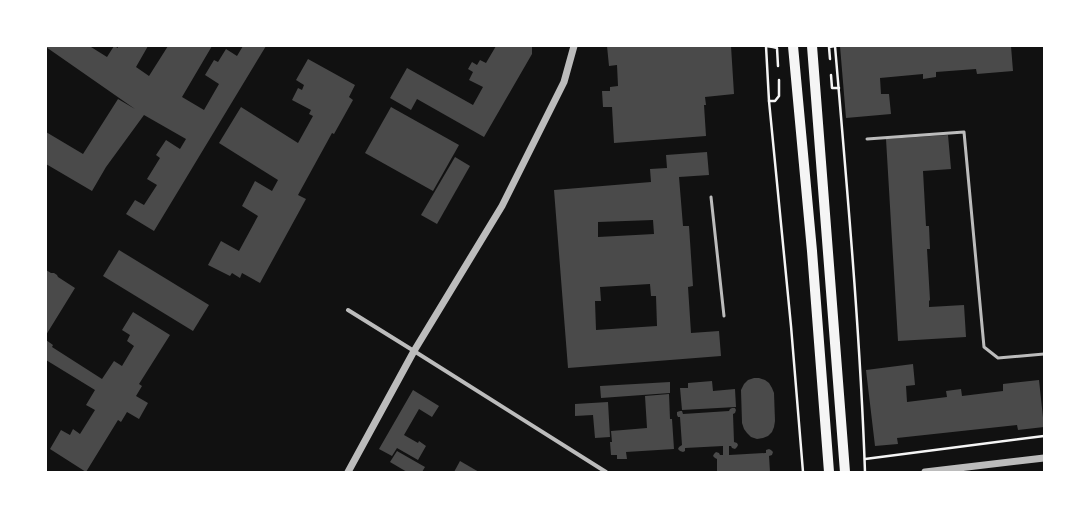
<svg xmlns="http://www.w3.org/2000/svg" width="1090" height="518" viewBox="0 0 1090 518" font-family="'Exo 2',sans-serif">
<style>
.building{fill:#4a4a4a;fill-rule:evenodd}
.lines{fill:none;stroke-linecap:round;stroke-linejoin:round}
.path{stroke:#f5f5f5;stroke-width:2.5}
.service{stroke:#bcbcbc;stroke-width:3}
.minor{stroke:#bcbcbc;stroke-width:4}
.tertiary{stroke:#bcbcbc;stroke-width:7}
.primary{stroke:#f5f5f5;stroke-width:10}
</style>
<rect width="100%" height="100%" fill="#111"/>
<!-- building -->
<g class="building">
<polygon points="46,46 92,46 91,47 107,57 114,46 118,48 118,46 148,46 136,67 149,76 168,46 212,46 182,97 204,110 219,84 205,75 214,60 218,62 226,49 237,56 243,46 266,46 154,231 126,214 135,200 144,205 157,185 147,179 160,158 156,155 166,140 180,149 186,139 144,115 106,167 92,191 46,164 46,132 83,154 118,99 135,109 46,47"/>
<polygon points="496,46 532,46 532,54 484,137 417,99 411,110 390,98 407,68 473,105 483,87 469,80 473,72 468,69 472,62 477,65 480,60 486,63"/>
<polygon points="607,46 731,46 734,94 705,97 706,105 704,105 706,136 614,143 612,107 603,107 602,91 610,91 610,87 618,86 617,65 609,66"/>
<polygon points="840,46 1011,46 1013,71 977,74 976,69 936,72 936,77 923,79 923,74 880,78 881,94 889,94 891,114 846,118"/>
<polygon points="308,59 355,85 349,97 353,100 334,134 332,133 298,195 306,199 260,283 242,273 240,278 232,273 230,276 208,265 221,241 239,251 258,216 242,206 255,181 272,191 278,180 219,143 241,107 298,143 313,116 309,114 311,110 292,100 298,88 302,90 304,85 296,80"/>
<polygon points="391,107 459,145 433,191 365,153"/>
<polygon points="948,135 951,169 923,171 926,226 929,226 930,249 927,249 930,300 929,301 929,307 964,305 966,337 898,341 886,139"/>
<path d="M707,152l2,23 -30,2 4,49h6l4,60 -5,1 3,46 28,-2 2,25 -153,12 -14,-178 97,-8 -1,-13 17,-1 -1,-13zM653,220l1,14 -56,3v-15zM650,284l1,12h5l1,30 -61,4 -1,-29h6l-1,-14z"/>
<polygon points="455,157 470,166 437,224 421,215"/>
<polygon points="119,250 209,305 193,331 103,276"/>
<polygon points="46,270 51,273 54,273 57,275 58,277 75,288 46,335"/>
<polygon points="133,312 170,335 139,384 142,386 136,396 148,403 139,419 127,412 121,422 118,420 86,472 50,449 61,430 70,435 73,429 80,434 95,410 86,405 95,390 46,360 46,340 53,345 52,347 102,379 114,361 122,366 134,346 127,341 130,335 122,330"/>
<polygon points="913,364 915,385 906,386 907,402 947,397 946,391 961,389 962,396 1003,391 1003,384 1039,380 1044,427 1018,430 1017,425 897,438 898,444 875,446 866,370"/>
<polygon points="754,378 759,378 765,380 769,383 772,388 774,393 775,421 774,427 772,432 768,436 763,438 757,439 751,437 747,433 744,429 742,423 741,390 744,384 748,380"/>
<polygon points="712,381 713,391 735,389 736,407 682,410 680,388 688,388 688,383"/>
<polygon points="670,382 670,393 601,398 600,386"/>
<polygon points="413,390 439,406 432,417 419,409 404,435 418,443 419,441 426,446 418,460 397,448 392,456 379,449"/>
<polygon points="669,394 670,419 672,419 674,449 626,452 627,459 617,459 617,455 611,455 610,442 612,442 611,431 647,428 645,396"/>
<polygon points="608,402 610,437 595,438 593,415 575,416 575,404"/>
<polygon points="732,408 735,408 736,410 735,413 733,414 734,442 737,443 738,445 737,447 735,449 732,448 731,446 729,446 729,455 766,453 766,450 769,449 771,450 773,452 772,455 769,456 770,472 717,472 717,459 715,458 713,456 714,454 716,452 719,453 720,455 723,455 723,446 685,448 685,451 683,452 680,451 678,449 679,447 682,445 680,417 678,417 677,415 677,412 680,411 682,411 683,414 729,411 730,409"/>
<polygon points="397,451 425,467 422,472 407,472 390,462"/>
<polygon points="460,461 479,472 454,472"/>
</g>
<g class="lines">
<!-- path -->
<g class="path">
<polyline points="766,46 769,101 791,326 803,472"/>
<polyline points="766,46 773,47 777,48 778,66"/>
<path d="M835,46c12,142 25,284 30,426"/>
<polyline points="830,59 829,47 835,46"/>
<polyline points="831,75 832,88 839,88"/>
<polyline points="769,101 775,101 779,96 779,80"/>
<polyline points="865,459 1044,436"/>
</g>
<!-- service -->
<g class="service">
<polyline points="867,139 964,132 984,347 998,358 1044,354"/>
<polyline points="711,197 724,316"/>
</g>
<!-- minor -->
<polyline class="minor" points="348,310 414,351 606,472"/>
<!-- tertiary -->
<g class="tertiary">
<polyline points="348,472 414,351 502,206 564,82 574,46"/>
<polyline points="925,472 1044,458"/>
</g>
<!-- primary -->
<g class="primary">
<polyline points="793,46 812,251 829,472"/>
<polyline points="812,46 845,472"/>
</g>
</g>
<!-- border -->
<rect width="1090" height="518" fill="none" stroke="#ffffff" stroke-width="94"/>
</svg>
